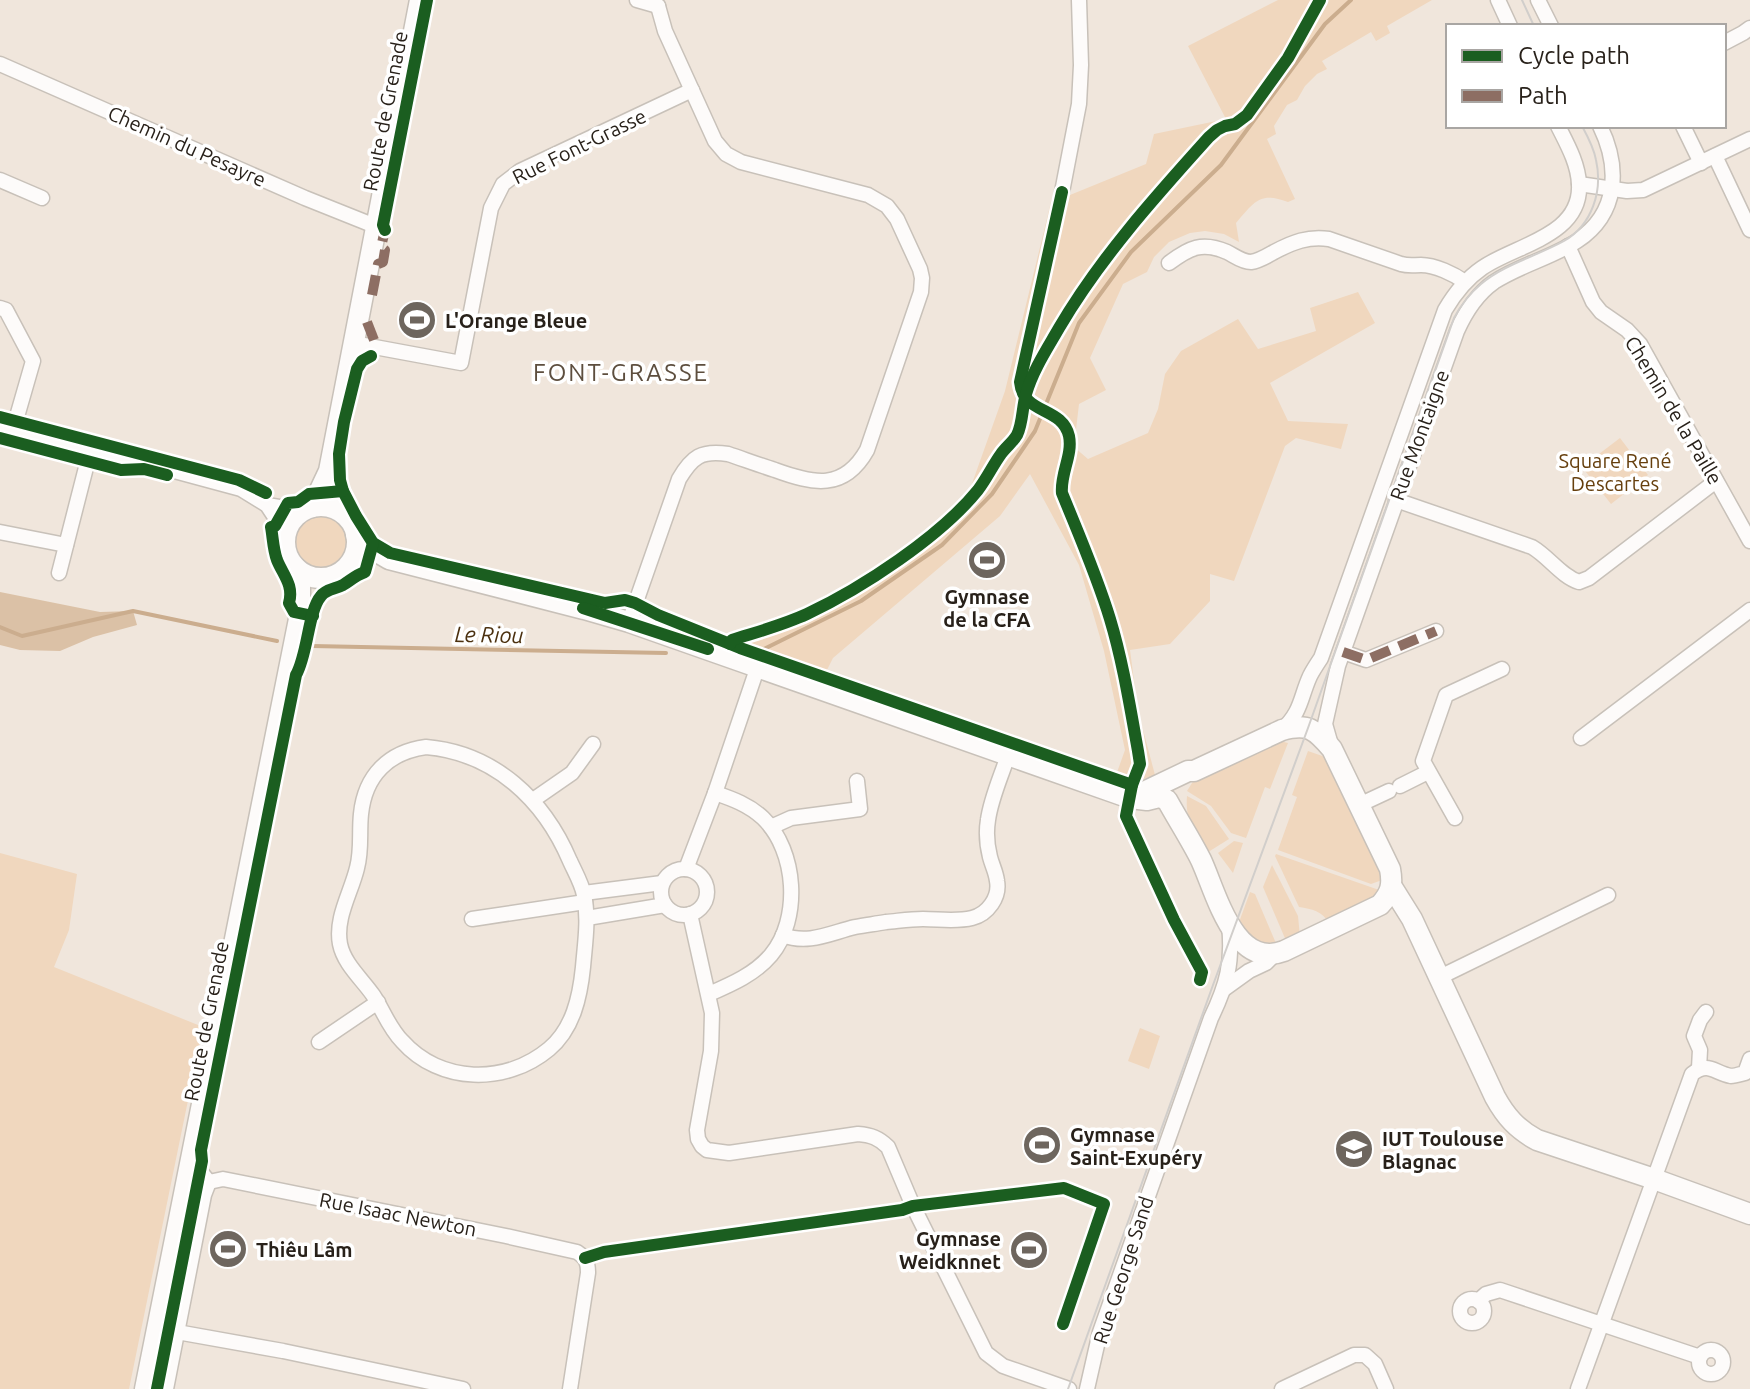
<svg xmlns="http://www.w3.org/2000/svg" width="1750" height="1389" viewBox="0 0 1750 1389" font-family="Ubuntu,sans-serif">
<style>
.green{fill:#f0d7be}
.forest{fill:#dbc1a6}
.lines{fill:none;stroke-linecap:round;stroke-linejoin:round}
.stream{stroke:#cbad8e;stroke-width:4}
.street-casing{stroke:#c8c1b9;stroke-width:17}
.secondary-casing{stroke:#c8c1b9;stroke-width:23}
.street{stroke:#fdfbfa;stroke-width:14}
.secondary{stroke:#fdfbfa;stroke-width:20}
.tram{stroke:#d1cecb;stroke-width:2}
.quiet{stroke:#8d6e63;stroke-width:10;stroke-dasharray:20 10;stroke-linecap:butt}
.cycleway-casing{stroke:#fff;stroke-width:17}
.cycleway{stroke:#1b5e20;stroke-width:12}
.labels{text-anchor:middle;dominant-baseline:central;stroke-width:7;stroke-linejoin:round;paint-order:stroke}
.street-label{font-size:20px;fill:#28211a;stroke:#fff}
.poi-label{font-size:20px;font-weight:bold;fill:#28211a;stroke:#fff;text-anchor:start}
.park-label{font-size:20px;fill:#663f0d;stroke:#fff}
.water-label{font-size:22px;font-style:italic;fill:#4b300f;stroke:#fff}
.quarter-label{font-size:24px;letter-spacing:2px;fill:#5d4e3e;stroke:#fff}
</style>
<rect width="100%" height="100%" fill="#f0e6dc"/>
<!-- green -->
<g class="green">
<path d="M1278,0h154l-45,26 3,7 -14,8 -5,-9 -49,29 5,8 -10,5 -12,12 -8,14 -10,5 -13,21 2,8 -9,5 28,60 -7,3c-28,-11 -34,0 -52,21l3,19 -15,-8 -19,-3 -15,2 -21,9 -15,15 -7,15 -24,12 -33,74 16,32 -27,14 -5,43 14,12 60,-26 10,-24 7,-35 16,-23 57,-32 20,30 58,-18 -6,-23 48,-16 17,31 -105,60 18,38 60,3 -7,25 -45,-11 -11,8 -51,135 -24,-7v27l-40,43 -40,6 8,61 17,64 -22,8 -18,-5 10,-28 -21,-99 -25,-86 -49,-91 -30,42 -167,142 -8,16 -98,-36 69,-24 29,-12 55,-33 56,-45 33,-32 36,-101 47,-193 18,-3 76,-31 8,-30 72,-15 -38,-73z"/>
<polygon points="1620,438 1648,475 1611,504 1582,467"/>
<circle cx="320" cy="542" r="27"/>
<polygon points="1276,740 1288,743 1270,789 1265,787 1246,838 1231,833 1211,806 1187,791 1192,783 1198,776"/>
<polygon points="1308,751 1331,759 1385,879 1371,884 1278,850 1297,797 1292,795"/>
<path d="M1187,796l19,10 23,33 -24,15c-11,-21 -20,-34 -18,-58z"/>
<polygon points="1234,841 1243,843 1233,873 1218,853"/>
<polygon points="0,853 77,874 69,930 54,967 203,1027 129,1389 0,1389"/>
<path d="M1276,854l106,37 -4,7 -49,25c-7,-12 -17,-14 -30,-16l-24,-51z"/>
<polygon points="1272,865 1298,916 1300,937 1287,943 1263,887"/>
<polygon points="1250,892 1255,894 1278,948 1257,945 1238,925"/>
<polygon points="1140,1028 1160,1036 1149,1069 1128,1061"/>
</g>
<!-- forest -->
<polygon class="forest" points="0,592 100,612 133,611 137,625 93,637 60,651 20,650 0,645"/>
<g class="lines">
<!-- stream -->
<g class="stream">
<polyline points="0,627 22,636 133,611 277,641"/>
<polyline points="312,646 666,653"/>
<polyline points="762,650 861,601 942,545 992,494 1035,431 1079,323 1131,252 1221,165 1325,24 1351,0"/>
</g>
<!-- street casing -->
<g class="street-casing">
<g id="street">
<polyline points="637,0 658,6"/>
<polyline points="1498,0 1510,26"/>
<polyline points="1538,0 1551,26"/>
<polyline points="1724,43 1743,33 1750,28"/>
<polyline points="0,64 305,198 375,226"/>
<polyline points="1683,126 1701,163"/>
<polyline points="1715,156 1750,230"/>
<polyline points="0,180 42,198"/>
<polyline points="1579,184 1627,191 1643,190 1750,139"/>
<polyline points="1062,192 1079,104 1081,65 1079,0"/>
<polyline points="1568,246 1593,302 1601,312 1627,330 1640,344 1750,541"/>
<path d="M1169,263c20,-15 33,-22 58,-11 8,4 15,10 24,10 8,-1 16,-6 23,-10 19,-10 34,-16 55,-13l72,25c7,2 12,1 20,1 14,0 33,9 44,17"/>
<polyline points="0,308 6,310 33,361 14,427"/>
<polyline points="353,343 461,363 491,208 503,184 520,171 692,90"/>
<polyline points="0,424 241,489 267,505 286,534"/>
<path d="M1396,500l136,47c17,10 29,29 47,35l10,-4 127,-97"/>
<polyline points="267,505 303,511"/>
<polyline points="0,532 66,545"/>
<polyline points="59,573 91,448"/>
<path d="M629,622l50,-143c13,-22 22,-29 49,-25 15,5 31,11 47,16 38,14 69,21 92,-20l54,-158 1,-14 -2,-9 -23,-50 -10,-13 -19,-11 -127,-33 -15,-8 -11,-13 -50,-110 -7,-25"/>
<polyline points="1343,652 1366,660 1436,631"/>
<path d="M1282,730c20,-19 18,-32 28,-54 3,-6 7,-12 11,-18l124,-348c10,-17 21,-31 37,-42 33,-23 100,-32 97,-84 -1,-21 -12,-40 -21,-58"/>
<polyline points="1581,738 1750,610"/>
<path d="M1331,745l-6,-21 13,-58 119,-335c8,-18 20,-37 37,-49 26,-17 57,-24 83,-41 42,-28 43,-74 23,-115"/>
<path d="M426,747c69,6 118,53 144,114 5,11 12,23 14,34 5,24 1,48 -1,72 -3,30 -10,62 -34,82 -43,36 -109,35 -147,-8 -13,-13 -19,-31 -29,-46 -11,-16 -29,-31 -33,-51 -5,-26 11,-51 17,-76 5,-18 2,-36 4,-54 4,-39 28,-62 65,-67z"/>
<polyline points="1400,786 1428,772"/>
<polyline points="533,800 572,773 593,744"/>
<polyline points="1359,805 1389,791"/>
<polyline points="1455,818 1423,761 1446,695 1502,669"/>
<polyline points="771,827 791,818 860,809 857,781"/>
<circle cx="684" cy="892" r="23"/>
<polyline points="686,869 715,793 758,666"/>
<polyline points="584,893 662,883"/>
<path d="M690,914l22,99 -1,38 -14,79 1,9 4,7 5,4 22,3 129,-19c13,1 21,4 30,13l25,59 73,147 17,13 66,23"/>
<polyline points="587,918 665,905"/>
<polyline points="472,919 585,902"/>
<path d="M783,935c25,10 47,-2 72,-8 10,-2 20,-3 31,-5 12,-1 24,-3 37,-3 16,0 33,3 49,-1 16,-4 28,-21 25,-37 -1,-9 -5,-16 -7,-24 -3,-12 -4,-25 -2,-37 3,-22 13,-43 20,-65"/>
<polyline points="1440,977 1608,895"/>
<polyline points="1224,989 1249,971 1266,963 1275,954"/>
<path d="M709,994c23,-10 46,-20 62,-39 30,-36 26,-104 -8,-137 -14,-13 -30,-19 -48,-25"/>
<polyline points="319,1042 378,1002"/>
<polyline points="1699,1068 1700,1050 1694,1036 1700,1020 1706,1012"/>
<path d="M209,1182l14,-3 283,57 71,16c9,6 11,10 11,21l-18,116"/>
<circle cx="1472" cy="1311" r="12"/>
<polyline points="1478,1301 1486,1294 1500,1290 1700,1357"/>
<polyline points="177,1332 283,1351 463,1389"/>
<circle cx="1711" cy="1362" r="12"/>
<polyline points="166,1389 204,1195 209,1182 201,1172 188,1165"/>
<path d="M1087,1389l13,-57 111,-314c16,-33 22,-56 18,-93"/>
<polyline points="1282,1389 1354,1355 1365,1355 1375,1364 1386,1389"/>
<path d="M1578,1389l114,-315c17,-13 22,-1 39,2 4,0 10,-2 14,-3l5,-14"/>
</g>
</g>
<!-- secondary casing -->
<g class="secondary-casing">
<g id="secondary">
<circle cx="321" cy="542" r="36"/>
<polyline points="312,507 329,471 420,0"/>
<path d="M356,535l16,14 17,10 195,50 45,13 501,176 17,2 12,-3 8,3c11,20 24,40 34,60 15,32 33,110 83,91l96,-46c11,-12 13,-20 10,-36l-58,-120c-17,-20 -24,-26 -50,-19l-88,41h-6l-44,21 -4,6"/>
<path d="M1392,887l20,32 83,178c11,20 22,32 42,43l117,39 96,35"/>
<polyline points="145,1389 300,614 300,584 295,567"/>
</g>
</g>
<!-- street -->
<use href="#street" class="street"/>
<!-- secondary -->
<use href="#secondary" class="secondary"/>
<!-- tram -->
<g class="tram">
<polyline points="1522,0 1534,26"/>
<path d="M1068,1389l145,-404 95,-257 146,-410c7,-13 15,-24 27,-34 24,-20 56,-28 83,-43 28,-16 39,-50 32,-81 -2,-12 -8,-23 -14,-34"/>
</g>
<!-- quiet -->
<g class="quiet">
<polyline points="372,295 378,264 383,262 385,250 381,247 385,230"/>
<polyline points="367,322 374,340"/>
<polyline points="1343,652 1366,660 1436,631"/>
</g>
<!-- cycleway casing -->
<g class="cycleway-casing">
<g id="cycleway">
<path d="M1062,192l-42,190c3,33 42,24 49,54 4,19 -9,38 -7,57 17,42 35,83 48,126 13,43 20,88 28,132l2,13 -8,21 -6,31 48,104 28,52 -2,8"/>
<polyline points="385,230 383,225 427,0"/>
<polyline points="371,356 362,361 357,369 344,422 339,454 340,480 343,491 356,516 373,543 390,553 605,603 625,600 635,603 658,615 740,648 1132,785"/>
<polyline points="0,417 239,480 266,493"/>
<polyline points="0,438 121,470 144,469 167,475"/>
<polyline points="583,608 708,649"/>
<path d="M313,616l-19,-4 -5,-9c5,-18 -6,-28 -12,-43 -4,-11 -4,-22 -6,-33l4,-1 13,-23 10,-1 11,-8 34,-3"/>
<path d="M730,644l2,-4c25,-8 51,-15 75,-26 55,-26 133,-77 171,-124 9,-12 15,-25 23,-36 5,-7 12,-12 16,-19 6,-12 5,-28 9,-41 7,-24 21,-45 33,-66 41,-70 96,-131 150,-191l8,-7 8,-4 10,-2 12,-9 41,-57 32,-58"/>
<polyline points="585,1258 604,1252 902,1210 913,1206 1064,1188 1104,1204 1063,1324"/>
<path d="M157,1389l45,-228 -1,-11 95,-475c12,-21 12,-64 25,-79 5,-7 15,-7 22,-11 8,-5 13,-10 22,-13l8,-29"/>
</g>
</g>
<!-- cycleway -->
<use href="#cycleway" class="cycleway"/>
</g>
<!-- icons -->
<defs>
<g id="stadium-disc" transform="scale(2)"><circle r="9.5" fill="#6e665e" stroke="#fff"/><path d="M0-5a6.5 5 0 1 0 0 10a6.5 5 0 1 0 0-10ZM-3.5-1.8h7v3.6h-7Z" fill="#fff"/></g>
<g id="university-disc" transform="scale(2)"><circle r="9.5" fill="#6e665e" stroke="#fff"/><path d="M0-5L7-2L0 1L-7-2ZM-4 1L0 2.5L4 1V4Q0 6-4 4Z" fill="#fff"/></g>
</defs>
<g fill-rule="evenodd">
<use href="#stadium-disc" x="417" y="320"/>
<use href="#stadium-disc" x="987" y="560"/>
<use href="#stadium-disc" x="1042" y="1145"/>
<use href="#university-disc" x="1354" y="1149"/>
<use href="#stadium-disc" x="228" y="1249"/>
<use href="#stadium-disc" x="1029" y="1250"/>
</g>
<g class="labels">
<!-- street labels -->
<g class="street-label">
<text transform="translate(385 111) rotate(-79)">Route de Grenade</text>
<text transform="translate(187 146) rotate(24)">Chemin du Pesayre</text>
<text transform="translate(579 146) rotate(-26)">Rue Font-Grasse</text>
<text transform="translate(1674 410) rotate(59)">Chemin de la Paille</text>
<text transform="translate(1419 435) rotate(-70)">Rue Montaigne</text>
<text transform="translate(206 1021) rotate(-79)">Route de Grenade</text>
<text transform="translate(398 1214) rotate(11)">Rue Isaac Newton</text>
<text transform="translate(1123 1270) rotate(-72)">Rue George Sand</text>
</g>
<!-- poi labels -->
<g class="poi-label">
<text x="445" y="320">L'Orange Bleue</text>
<text x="987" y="596" text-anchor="middle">Gymnase<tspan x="987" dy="23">de la CFA</tspan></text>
<text x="1070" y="1134">Gymnase<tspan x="1070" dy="23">Saint-Exupéry</tspan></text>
<text x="1382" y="1138">IUT Toulouse<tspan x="1382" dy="23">Blagnac</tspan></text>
<text x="1001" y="1238" text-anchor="end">Gymnase<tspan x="1001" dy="23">Weidknnet</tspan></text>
<text x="256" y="1249">Thiêu Lâm</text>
</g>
<!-- park labels -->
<g class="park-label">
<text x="1615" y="460">Square René<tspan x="1615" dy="23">Descartes</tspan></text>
</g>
<!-- water labels -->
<g class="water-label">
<text transform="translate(489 634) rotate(1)">Le Riou</text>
</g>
<!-- quarter labels -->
<g class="quarter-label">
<text x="621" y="372">FONT-GRASSE</text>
</g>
</g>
<!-- legend -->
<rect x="1446" y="24" width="280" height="104" fill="#ffffff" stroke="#a9a6a3" stroke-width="2"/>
<rect x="1462" y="50" width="40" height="12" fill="#1b5e20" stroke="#a9a6a3" stroke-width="2"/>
<text x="1518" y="64" font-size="24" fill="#28211a">Cycle path</text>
<rect x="1462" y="90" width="40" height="12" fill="#8d6e63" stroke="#a9a6a3" stroke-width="2"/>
<text x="1518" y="104" font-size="24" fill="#28211a">Path</text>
</svg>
